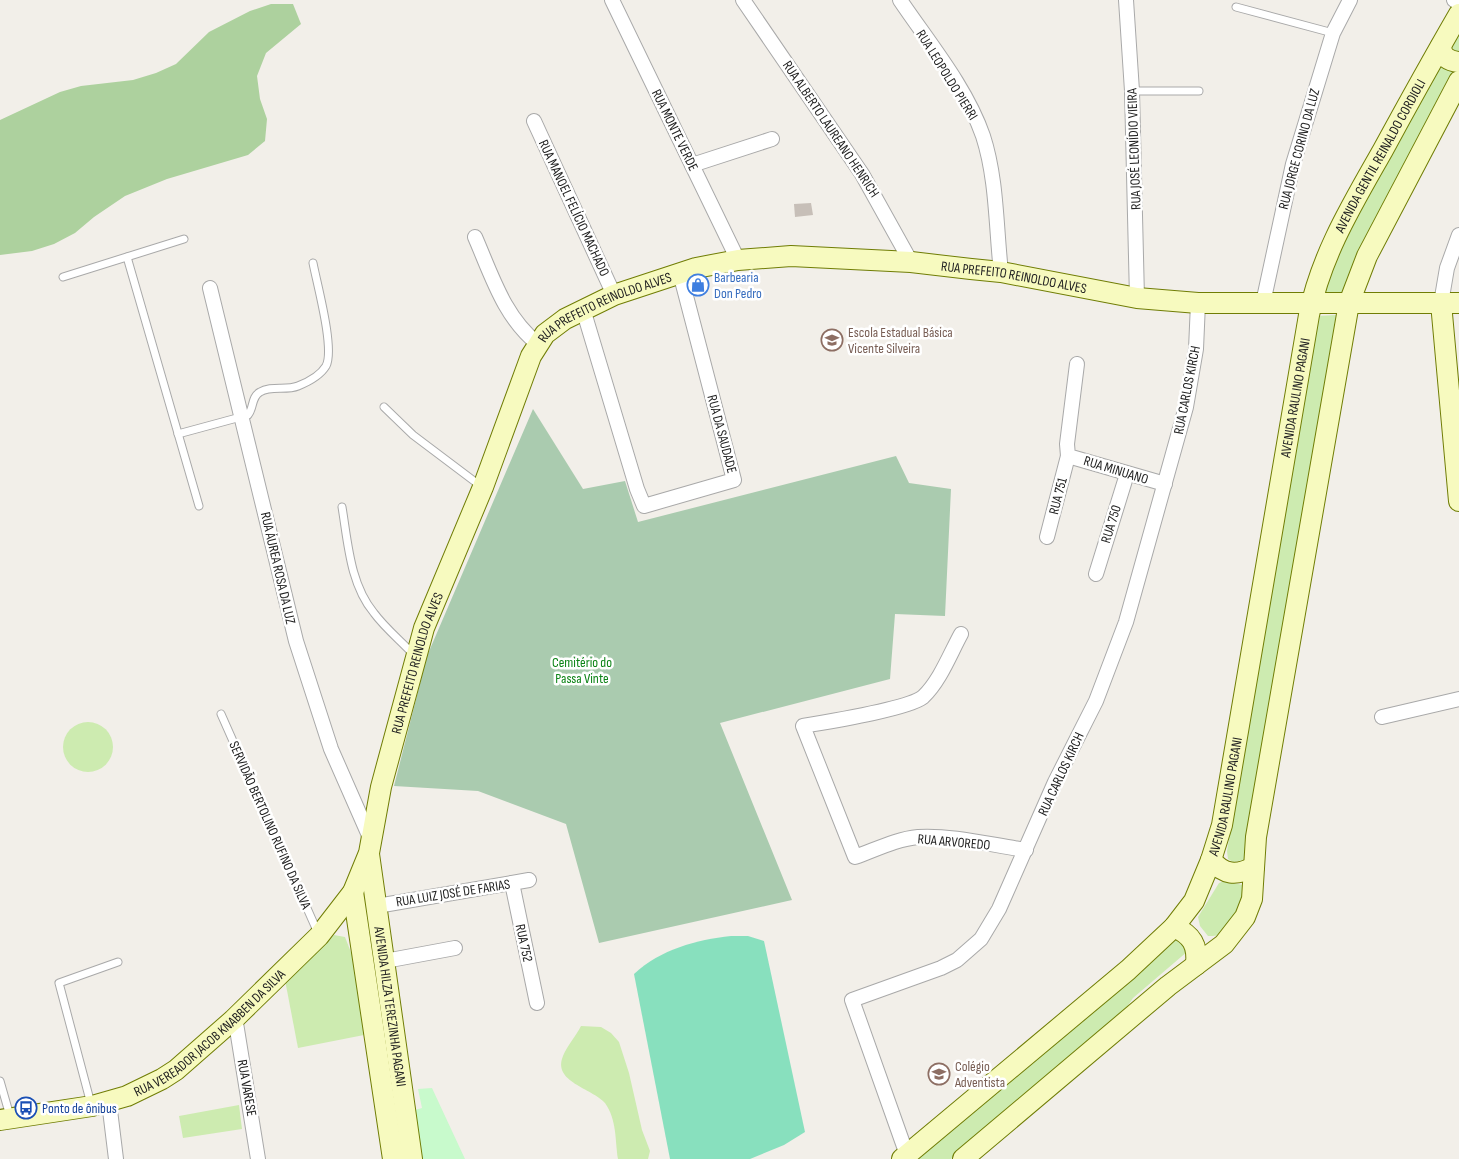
<svg xmlns="http://www.w3.org/2000/svg" width="1459" height="1159" viewBox="0 0 1459 1159" font-family="'Sofia Sans Condensed',sans-serif">
<style>
.grass{fill:#cdebb0}
.forest{fill:#add19e}
.cemetery{fill:#aacbaf}
.park{fill:#c8facc}
.pitch{fill:#88e0be}
.building{fill:#c7bfb8}
.lines{fill:none;stroke-linecap:round;stroke-linejoin:round}
.lane-casing{stroke:#a9a9a9;stroke-width:9}
.street-casing{stroke:#a9a9a9;stroke-width:16}
.secondary-casing{stroke:#707d05;stroke-width:22}
.lane{stroke:#fff;stroke-width:7}
.street{stroke:#fff;stroke-width:14}
.secondary{stroke:#f7fabf;stroke-width:20}
.labels{text-anchor:middle;dominant-baseline:central;stroke-width:5;stroke-linejoin:round;paint-order:stroke}
.street-label{font-size:14px;fill:#222;stroke:#fff}
.shop-label{font-size:14px;fill:#366cbe;stroke:#fff;text-anchor:start}
.education-label{font-size:14px;fill:#785e54;stroke:#fff;text-anchor:start}
.park-label{font-size:14px;fill:#0c8416;stroke:#fff}
.transit-label{font-size:14px;fill:#164399;stroke:#fff;text-anchor:start}
</style>
<rect width="100%" height="100%" fill="#f2efe9"/>
<!-- grass -->
<g class="grass">
<polygon points="1459,23 1459,69 1344,291 1341,294 1329,294 1323,289 1329,261"/>
<polygon points="1336,315 1251,821 1248,856 1244,860 1233,862 1228,859 1227,851 1317,316"/>
<circle cx="88" cy="747" r="25"/>
<path d="M1224,881l19,4c4,11 -9,41 -19,48 -5,3 -10,3 -16,3l-8,-10 -2,-9 21,-34z"/>
<polygon points="334,935 345,937 352,955 364,1035 298,1048 285,980"/>
<polygon points="1178,937 1188,951 1133,998 1123,1013 951,1159 912,1159"/>
<path d="M581,1026l20,1 10,6 8,9 10,31 13,57 8,21 -2,8h-30c-3,-19 -1,-39 -13,-56 -13,-15 -53,-21 -42,-47 4,-10 13,-20 18,-30z"/>
<polygon points="239,1105 242,1129 183,1138 179,1116"/>
</g>
<!-- forest -->
<polygon class="forest" points="271,4 293,4 301,24 266,53 257,76 260,99 267,119 265,141 248,155 167,179 125,196 94,217 75,233 54,244 32,251 0,255 0,120 60,92 81,86 133,80 156,73 176,64 209,32 250,11"/>
<!-- cemetery -->
<polygon class="cemetery" points="533,409 583,489 625,481 638,522 896,456 909,483 951,489 945,616 895,614 890,679 720,723 792,900 599,943 566,824 478,791 394,786 427,656"/>
<!-- park -->
<polygon class="park" points="432,1088 465,1159 418,1159 411,1111 422,1108 418,1089"/>
<!-- pitch -->
<path class="pitch" d="M731,936h17l16,5 41,191 -21,13 -34,14h-80l-36,-185c27,-25 62,-34 97,-38z"/>
<!-- building -->
<polygon class="building" points="811,203 813,215 795,217 794,204"/>
<g class="lines">
<!-- lane casing -->
<g class="lane-casing">
<g id="lane">
<polyline points="1236,7 1333,33"/>
<polyline points="1132,91 1199,91"/>
<polyline points="127,257 199,506"/>
<polyline points="63,277 184,239"/>
<polyline points="384,407 413,435 482,487"/>
<path d="M178,434l70,-19c6,-7 3,-18 12,-23 11,-7 26,-1 38,-6 10,-4 22,-10 28,-20 9,-17 -9,-82 -13,-103"/>
<path d="M342,507c6,36 8,77 32,106 11,15 27,28 40,42"/>
<polyline points="221,714 318,933"/>
<polyline points="0,1081 10,1116"/>
<polyline points="91,1104 59,983 118,962"/>
</g>
</g>
<!-- street casing -->
<g class="street-casing">
<g id="street">
<polyline points="612,0 738,260"/>
<polyline points="743,0 862,174 911,262"/>
<path d="M900,0c29,43 66,87 83,136 14,43 13,92 18,136"/>
<polyline points="1126,0 1132,91 1137,298"/>
<polyline points="1454,0 1459,3"/>
<polyline points="534,121 614,295"/>
<polyline points="692,165 772,139"/>
<path d="M475,237c17,39 29,80 63,107"/>
<polyline points="210,288 296,641 331,749 371,840"/>
<polyline points="1263,303 1293,164 1333,33 1350,0"/>
<polyline points="1441,303 1447,268 1459,235"/>
<polyline points="583,309 637,489 644,506 734,480 680,273"/>
<polyline points="1077,364 1067,444 1068,456 1165,484"/>
<polyline points="1047,537 1068,456"/>
<polyline points="1096,574 1127,474"/>
<path d="M961,634c-11,20 -21,47 -38,63 -15,12 -97,25 -120,29l52,131c20,-7 41,-18 63,-20 35,-2 73,8 108,13"/>
<polyline points="1382,717 1459,699"/>
<polyline points="512,883 537,1003"/>
<polyline points="377,906 529,880"/>
<polyline points="385,961 455,948"/>
<polyline points="235,1017 258,1159"/>
<polyline points="109,1102 116,1159"/>
<polyline points="907,1155 852,1000 941,968 957,960 981,939 999,909 1055,782 1096,701 1126,622 1186,407 1196,349 1198,303"/>
</g>
</g>
<!-- secondary casing -->
<g class="secondary-casing">
<g id="secondary">
<path d="M1441,46c0,11 8,15 18,16"/>
<polyline points="1441,303 1459,501"/>
<path id="s1" d="M369,854l43,305"/>
<path d="M1211,860c13,15 25,16 43,7"/>
<polyline points="353,892 393,1159"/>
<path d="M1174,927c18,8 24,18 22,38"/>
<path id="s2" d="M0,1120l92,-14 35,-10 35,-17 14,-9 57,-50 86,-84 34,-44 16,-39 12,-66 43,-159 59,-141 48,-131 14,-22 20,-15 49,-24 82,-27 42,-8 53,-4 120,6 60,7 30,3 136,26 61,5h261"/>
<path id="s3" d="M902,1159l226,-189 46,-43 20,-26 17,-41 11,-35 87,-510c12,-60 44,-112 74,-165 25,-46 50,-91 76,-136"/>
<polyline points="963,1159 1168,986 1224,944 1245,917 1252,899 1256,837 1349,303 1367,256 1459,81"/>
</g>
</g>
<!-- lane -->
<use href="#lane" class="lane"/>
<!-- street -->
<use href="#street" class="street"/>
<!-- secondary -->
<use href="#secondary" class="secondary"/>
</g>
<!-- icons -->
<defs>
<g id="shop-ring" transform="scale(1.125)"><circle r="9.5" fill="#fff" stroke="#3f7fe0" stroke-width="1.5"/><path d="M-5-2.5h2.3a2.7 3.5 0 0 1 5.4 0H5L5.5 6h-11ZM-1.5-2.5h3a1.5 2.3 0 0 0-3 0Z" fill="#3f7fe0"/></g>
<g id="school-ring" transform="scale(1.125)"><circle r="9.5" fill="#fff" stroke="#8d6e63" stroke-width="1.5"/><path d="M0-5L7-2L0 1L-7-2ZM-4 1L0 2.5L4 1V4Q0 6-4 4Z" fill="#8d6e63"/></g>
<g id="bus-ring" transform="scale(1.125)"><circle r="9.5" fill="#fff" stroke="#1a4fb4" stroke-width="1.5"/><path d="M-5-6H5V4H4V6H2V4H-2V6H-4V4H-5ZM-3.5-4V0h7V-4ZM-3.5 1.2v1.5H-2V1.2ZM2 1.2v1.5H3.5V1.2Z" fill="#1a4fb4"/></g>
</defs>
<g fill-rule="evenodd">
<use href="#shop-ring" x="698" y="285"/>
<use href="#school-ring" x="832" y="340"/>
<use href="#school-ring" x="939" y="1074"/>
<use href="#bus-ring" x="26" y="1108"/>
</g>
<g class="labels">
<!-- street labels -->
<g class="street-label">
<text transform="translate(947 75) rotate(58)">RUA LEOPOLDO PIERRI</text>
<text transform="translate(831 129) rotate(56)">RUA ALBERTO LAUREANO HENRICH</text>
<text transform="translate(675 130) rotate(64)">RUA MONTE VERDE</text>
<text transform="translate(1134 149) rotate(-92)">RUA JOSÉ LEONÍDIO VIEIRA</text>
<text transform="translate(1299 149) rotate(-75)">RUA JORGE CORINO DA LUZ</text>
<text stroke="none"><textPath href="#s3" startOffset="1164">AVENIDA GENTIL REINALDO CORDIOLI</textPath></text>
<text transform="translate(574 208) rotate(65)">RUA MANOEL FELÍCIO MACHADO</text>
<text stroke="none"><textPath href="#s2" startOffset="1515">RUA PREFEITO REINOLDO ALVES</textPath></text>
<text stroke="none"><textPath href="#s2" startOffset="1095">RUA PREFEITO REINOLDO ALVES</textPath></text>
<text transform="translate(1187 390) rotate(-79)">RUA CARLOS KIRCH</text>
<text stroke="none"><textPath href="#s3" startOffset="905">AVENIDA RAULINO PAGANI</textPath></text>
<text transform="translate(722 434) rotate(75)">RUA DA SAUDADE</text>
<text transform="translate(1116 470) rotate(17)">RUA MINUANO</text>
<text transform="translate(1058 496) rotate(-76)">RUA 751</text>
<text transform="translate(1111 524) rotate(-73)">RUA 750</text>
<text transform="translate(278 568) rotate(77)">RUA ÁUREA ROSA DA LUZ</text>
<text stroke="none"><textPath href="#s2" startOffset="675">RUA PREFEITO REINOLDO ALVES</textPath></text>
<text transform="translate(1061 774) rotate(-65)">RUA CARLOS KIRCH</text>
<text stroke="none"><textPath href="#s3" startOffset="500">AVENIDA RAULINO PAGANI</textPath></text>
<text transform="translate(270 825) rotate(66)">SERVIDÃO BERTOLINO RUFINO DA SILVA</text>
<text transform="translate(954 842) rotate(5)">RUA ARVOREDO</text>
<text transform="translate(453 893) rotate(-9)">RUA LUIZ JOSÉ DE FARIAS</text>
<text transform="translate(524 943) rotate(78)">RUA 752</text>
<text stroke="none"><textPath href="#s1" startOffset="154">AVENIDA HILZA TEREZINHA PAGANI</textPath></text>
<text stroke="none"><textPath href="#s2" startOffset="234">RUA VEREADOR JACOB KNABBEN DA SILVA</textPath></text>
<text transform="translate(247 1088) rotate(80)">RUA VARESE</text>
</g>
<!-- shop labels -->
<g class="shop-label">
<text x="714" y="277">Barbearia<tspan x="714" dy="16">Don Pedro</tspan></text>
</g>
<!-- education labels -->
<g class="education-label">
<text x="848" y="332">Escola Estadual Básica<tspan x="848" dy="16">Vicente Silveira</tspan></text>
<text x="955" y="1066">Colégio<tspan x="955" dy="16">Adventista</tspan></text>
</g>
<!-- park labels -->
<g class="park-label">
<text x="582" y="662">Cemitério do<tspan x="582" dy="16">Passa Vinte</tspan></text>
</g>
<!-- transit labels -->
<g class="transit-label">
<text x="42" y="1108">Ponto de ônibus</text>
</g>
</g>
</svg>
